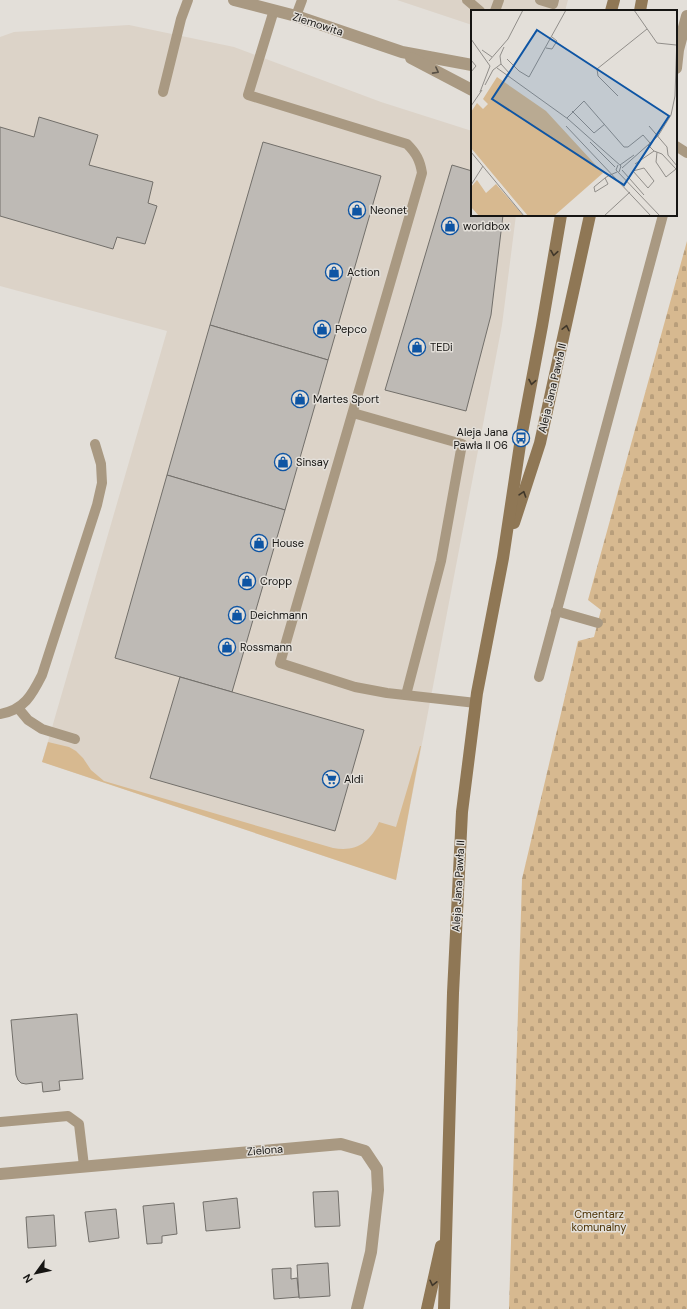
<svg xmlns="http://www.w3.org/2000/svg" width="687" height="1309" viewBox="0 0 687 1309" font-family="'DM Sans',sans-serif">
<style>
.built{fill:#dcd3c8}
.green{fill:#d7b990}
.cemetery{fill:url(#cemetery-stones)}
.building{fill:#bebab5;stroke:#726f6a}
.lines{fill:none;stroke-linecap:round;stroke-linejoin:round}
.service{stroke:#a99982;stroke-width:10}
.minor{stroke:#a99982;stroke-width:12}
.tertiary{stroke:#a99982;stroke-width:12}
.secondary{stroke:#8f7755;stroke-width:12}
.oneway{stroke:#585045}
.oneway2{stroke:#40372a}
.labels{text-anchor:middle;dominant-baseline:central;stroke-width:3;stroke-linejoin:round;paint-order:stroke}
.street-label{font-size:11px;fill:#161513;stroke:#e3dfd9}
.poi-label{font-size:11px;fill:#161513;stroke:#e3dfd9;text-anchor:start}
.park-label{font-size:11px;fill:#4c3305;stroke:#e3dfd9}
.inset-road{fill:none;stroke:#918e8a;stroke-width:1}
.view{fill:#0e55a4;fill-opacity:0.15;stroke:#0e55a4;stroke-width:2}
.inset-edge{fill:none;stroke:#161513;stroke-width:2}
</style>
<defs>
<pattern id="cemetery-stones" width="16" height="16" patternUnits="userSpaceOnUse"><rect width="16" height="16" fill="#d7b990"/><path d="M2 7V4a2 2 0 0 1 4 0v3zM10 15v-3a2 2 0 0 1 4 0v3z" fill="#b89e7b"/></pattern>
</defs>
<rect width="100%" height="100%" fill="#e3dfd9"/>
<!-- built -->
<g class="built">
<polygon points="397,0 568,0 565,11 472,11 472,25"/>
<polygon points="129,25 234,47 381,102 472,131 472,215 516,215 502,325 396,880 42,762 167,331 0,286 0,37 14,32"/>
</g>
<!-- green -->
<path class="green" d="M48,742l21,5 7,4 7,7 8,12 13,11 229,67c23,4 37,-5 46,-26l17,5 24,-81h1l-25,134 -354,-118z"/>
<!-- cemetery -->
<polygon class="cemetery" points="687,241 687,1309 509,1309 522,879 578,641 594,637 601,610 588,600"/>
<!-- building -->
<g class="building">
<polygon points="39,117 98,135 89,165 153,182 148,203 157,206 145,244 117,237 113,249 0,216 0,127 34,137"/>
<polygon points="263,142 381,176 328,360 210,325"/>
<polygon points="452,165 472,171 472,215 503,215 491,315 466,411 385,390"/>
<polygon points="210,325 328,360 285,510 167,475"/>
<polygon points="167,475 285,510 232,692 115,658"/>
<polygon points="180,677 364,730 335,831 150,778"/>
<polygon points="77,1014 83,1079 59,1081 60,1090 43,1092 42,1082 26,1084 21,1083 18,1080 16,1075 11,1020"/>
<polygon points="338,1191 340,1226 315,1227 313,1192"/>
<polygon points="237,1198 240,1228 206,1231 203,1202"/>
<polygon points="174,1203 177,1234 162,1236 162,1243 147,1244 143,1206"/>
<polygon points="116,1209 119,1238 89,1242 85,1212"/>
<polygon points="54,1215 56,1246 28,1248 26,1217"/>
<polygon points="328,1263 330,1296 299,1298 297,1265"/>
<polygon points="291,1268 291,1279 297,1278 299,1297 274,1299 272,1269"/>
</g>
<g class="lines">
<!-- service -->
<g class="service">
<polyline points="467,0 480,11"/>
<polyline points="540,0 553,4 554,0"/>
<path d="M274,10l-26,85 159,49c9,9 13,16 15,29l-142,490 75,24 32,6 89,10"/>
<polyline points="495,11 499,0"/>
<polyline points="296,16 302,0"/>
<polyline points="163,92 181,19 188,0"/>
<polyline points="676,146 687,153"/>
<polyline points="353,413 462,444 441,561 406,695"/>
<polyline points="556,611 598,623"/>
<polyline points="539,677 663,215"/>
<polyline points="18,708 28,720 42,729 75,739"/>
<path d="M0,714c24,-4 32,-19 42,-39l55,-170 5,-22 -1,-19 -6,-20"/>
<polyline points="0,1122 68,1116 79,1124 84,1166"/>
</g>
<!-- minor -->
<g class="minor">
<polyline points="676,68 678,50 687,16"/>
<polyline points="0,1174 341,1144 365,1151 377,1169 378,1190 371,1252 357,1309"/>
</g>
<!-- tertiary -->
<g class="tertiary">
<polyline points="234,0 296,16 402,52 472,65"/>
<polyline points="411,58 472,90"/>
</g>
<!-- secondary -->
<g class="secondary">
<polyline points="611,11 614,0"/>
<polyline points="640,11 642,0"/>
<polyline points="514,523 540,443 590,215"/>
<polyline points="427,1309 441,1246"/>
<polyline points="444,1309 453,993 462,812 477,693 503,558 521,438 542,326 561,215"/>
</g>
</g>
<!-- one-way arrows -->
<defs><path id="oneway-chevron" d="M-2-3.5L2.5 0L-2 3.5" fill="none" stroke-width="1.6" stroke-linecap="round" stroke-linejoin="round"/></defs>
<use class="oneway" href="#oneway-chevron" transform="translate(436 71) rotate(28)"/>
<g class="oneway2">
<use href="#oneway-chevron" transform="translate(554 253) rotate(99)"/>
<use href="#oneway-chevron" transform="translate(566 328) rotate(-77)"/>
<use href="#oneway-chevron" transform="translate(532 382) rotate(101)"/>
<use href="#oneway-chevron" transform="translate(523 494) rotate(-72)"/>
<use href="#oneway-chevron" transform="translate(433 1283) rotate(103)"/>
</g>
<!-- icons -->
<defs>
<g id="shop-ring" transform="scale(0.9)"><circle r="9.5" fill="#e3dfd9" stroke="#0e55a4" stroke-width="1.5"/><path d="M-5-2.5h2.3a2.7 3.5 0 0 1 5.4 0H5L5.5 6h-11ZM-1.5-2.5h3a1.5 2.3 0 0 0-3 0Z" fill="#0e55a4"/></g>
<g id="bus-ring" transform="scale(0.9)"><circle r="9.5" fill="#e3dfd9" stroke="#0e55a4" stroke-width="1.5"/><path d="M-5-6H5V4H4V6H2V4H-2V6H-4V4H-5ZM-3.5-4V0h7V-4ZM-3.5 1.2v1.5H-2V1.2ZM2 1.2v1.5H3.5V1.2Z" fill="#0e55a4"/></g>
<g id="supermarket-ring" transform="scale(0.9)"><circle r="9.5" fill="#e3dfd9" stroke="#0e55a4" stroke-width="1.5"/><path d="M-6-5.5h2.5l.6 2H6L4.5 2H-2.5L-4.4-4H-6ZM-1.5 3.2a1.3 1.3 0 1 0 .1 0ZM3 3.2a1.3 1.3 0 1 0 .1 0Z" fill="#0e55a4"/></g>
</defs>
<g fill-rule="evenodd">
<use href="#shop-ring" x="357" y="210"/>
<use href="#shop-ring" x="450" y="226"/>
<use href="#shop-ring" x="334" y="272"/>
<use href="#shop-ring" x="322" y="329"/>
<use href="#shop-ring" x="417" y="347"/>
<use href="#shop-ring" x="300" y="399"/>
<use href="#bus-ring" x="521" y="438"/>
<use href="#shop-ring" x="283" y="462"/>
<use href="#shop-ring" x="259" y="543"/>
<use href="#shop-ring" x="247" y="581"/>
<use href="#shop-ring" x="237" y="615"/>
<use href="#shop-ring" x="227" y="647"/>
<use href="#supermarket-ring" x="331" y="779"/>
</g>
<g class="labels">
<!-- street labels -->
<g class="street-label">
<text transform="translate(318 24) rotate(18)">Ziemowita</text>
<text transform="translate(552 388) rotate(-77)">Aleja Jana Pawła II</text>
<text transform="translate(458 886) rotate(-87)">Aleja Jana Pawła II</text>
<text transform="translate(265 1150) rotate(-5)">Zielona</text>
</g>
<!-- poi labels -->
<g class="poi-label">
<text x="370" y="210">Neonet</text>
<text x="463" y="226">worldbox</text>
<text x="347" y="272">Action</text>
<text x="335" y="329">Pepco</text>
<text x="430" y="347">TEDi</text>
<text x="313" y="399">Martes Sport</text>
<text x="508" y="432" text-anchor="end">Aleja Jana<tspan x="508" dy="13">Pawła II 06</tspan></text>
<text x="296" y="462">Sinsay</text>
<text x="272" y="543">House</text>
<text x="260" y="581">Cropp</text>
<text x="250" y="615">Deichmann</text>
<text x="240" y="647">Rossmann</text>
<text x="344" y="779">Aldi</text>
</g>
<!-- park labels -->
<g class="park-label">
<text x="599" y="1214">Cmentarz<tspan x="599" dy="13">komunalny</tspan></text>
</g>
</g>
<!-- overview -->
<g transform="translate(471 10)">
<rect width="206" height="206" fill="#e3dfd9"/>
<path d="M6,170l9,13 10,-9 28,32h-45l-8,-9v-20z" fill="#d7b990"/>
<path d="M26,67l49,34 57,62 -49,43h-26l-57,-68v-36l6,-9 6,6 5,-5 -5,-5z" fill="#d7b990"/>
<path class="inset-road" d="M163,0l23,33 19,2M0,29l19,27 -10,26M33,37l-4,9 1,8 9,10M75,38l6,1 5,-8 -5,-4M11,40l10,7M36,49l12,12 10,6 37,-67M0,50l5,6 -5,6M18,51l19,-22 15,-29M26,58l71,51 53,47 -2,6M14,75l8,-15 8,-6M147,86l-20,-20 -1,-7 50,-40M0,96l11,-16M101,101l22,22 11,-9M96,108l17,-17 40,46h4l15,-12 7,8M95,116l85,90M178,116l18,21 1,8 9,11M119,132l25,25M177,135l6,6 8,3 14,15 -10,8 -10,-15 1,-10M0,142l53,64M164,154l19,-13M147,155l-2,5 44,46M149,155l14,-10M151,158l36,-32 13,-21 4,-19 2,-60M173,158l10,13 -6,7 -15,-17zM151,160l22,25M134,168l3,6 -13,8 -1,-5 11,-9 3,-2 9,-4M0,175l12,-19M133,206l26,-24"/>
<path class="view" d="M66,20l132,86 -45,69 -132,-86z"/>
<rect width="206" height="206" class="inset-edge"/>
</g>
<!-- north arrow -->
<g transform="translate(36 1273) rotate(237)" stroke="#e3dfd9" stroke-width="3" paint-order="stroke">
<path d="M0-3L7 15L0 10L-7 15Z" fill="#161513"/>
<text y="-6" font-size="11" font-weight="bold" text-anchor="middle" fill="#161513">N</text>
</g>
</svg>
